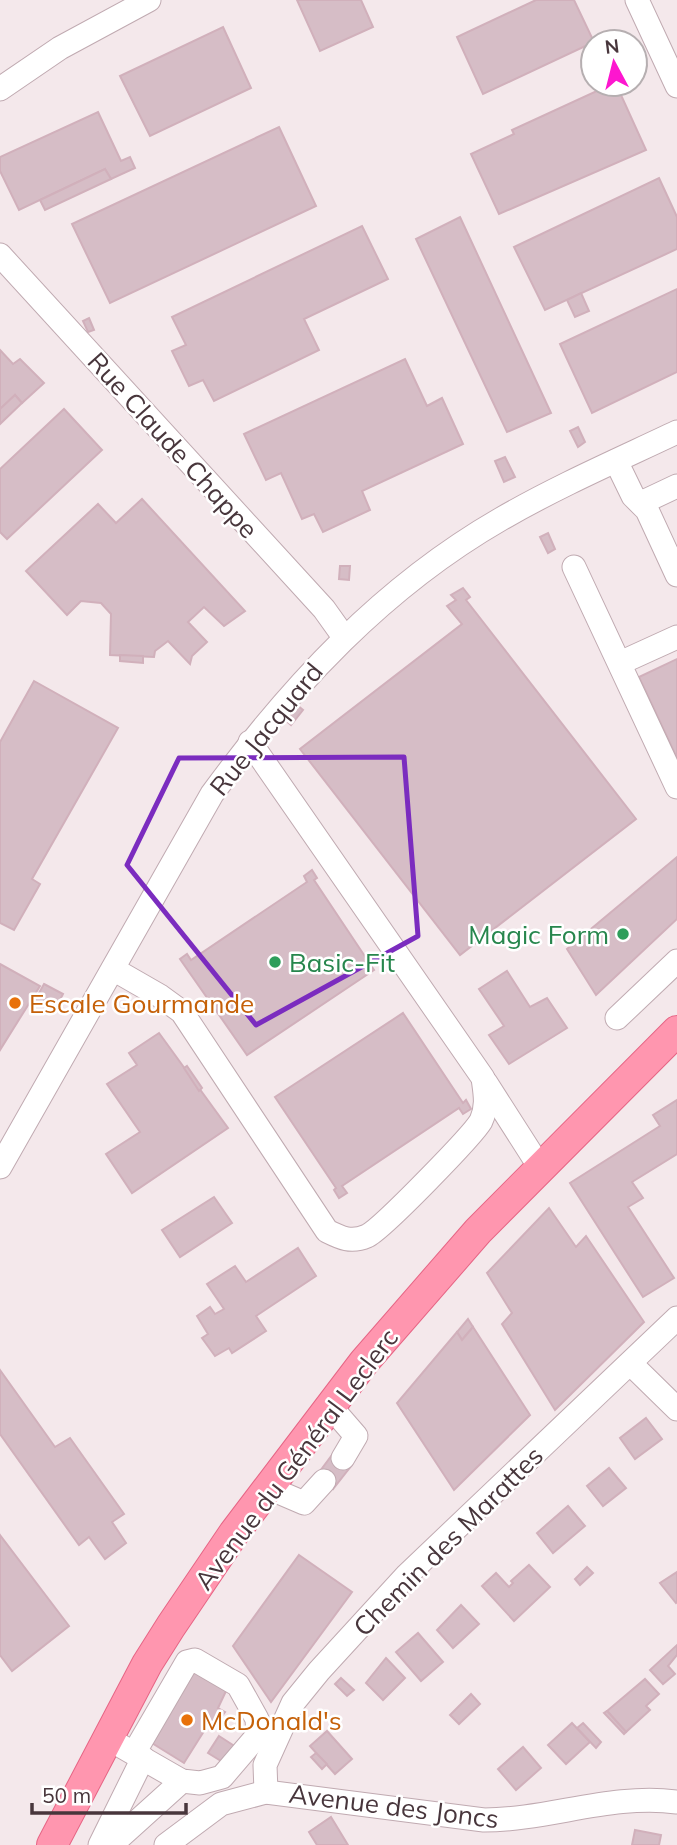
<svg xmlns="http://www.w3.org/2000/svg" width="677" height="1845" viewBox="0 0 677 1845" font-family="Mulish,sans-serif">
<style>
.building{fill:#d6bdc6;stroke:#d1b0bb;stroke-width:2}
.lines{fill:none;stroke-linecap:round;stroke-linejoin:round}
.minor-casing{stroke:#c0aab1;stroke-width:25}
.major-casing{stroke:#e66585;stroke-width:32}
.minor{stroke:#fff;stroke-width:23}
.major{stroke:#ff96af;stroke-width:30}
.marked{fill:none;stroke:#7b2cbf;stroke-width:5;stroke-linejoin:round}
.leisure-dot{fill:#2e9e5b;stroke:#fff;stroke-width:2.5}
.food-dot{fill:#e8710a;stroke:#fff;stroke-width:2.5}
.labels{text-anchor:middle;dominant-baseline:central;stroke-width:5;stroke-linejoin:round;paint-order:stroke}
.street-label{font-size:26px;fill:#48363c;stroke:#fff}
.leisure-label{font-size:26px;fill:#27864d;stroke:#fff;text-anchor:end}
.food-label{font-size:26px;fill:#c56008;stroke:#fff;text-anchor:start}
</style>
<rect width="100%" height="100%" fill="#f4e8eb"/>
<!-- building -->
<g class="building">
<polygon points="297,0 361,0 373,27 320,51"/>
<polygon points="536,0 574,0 594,42 483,94 457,37"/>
<polygon points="223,27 251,88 150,136 120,76"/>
<polygon points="612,84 616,84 646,150 499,214 471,154 514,134 512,130"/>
<polygon points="98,112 121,161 130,157 135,168 111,179 105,169 19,210 0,171 0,157"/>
<polygon points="279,127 316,206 110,303 72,224"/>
<polygon points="105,169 111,179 45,210 40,200"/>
<polygon points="659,178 677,217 677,249 545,310 514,247"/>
<polygon points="460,217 551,413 507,432 416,239"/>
<polygon points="362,226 388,279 304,319 319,350 214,401 203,380 189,386 172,351 186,345 172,317"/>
<polygon points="677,289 677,372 592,413 560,344"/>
<polygon points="581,293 589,311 575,317 567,300"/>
<polygon points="89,318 94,330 88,332 83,321"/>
<polygon points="0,350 13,364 20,359 44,383 22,403 15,395 0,409"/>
<polygon points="405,359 427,406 442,398 463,444 362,491 370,510 323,532 314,514 302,519 281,473 266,480 244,434"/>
<polygon points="15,395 22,403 0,424 0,409"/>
<polygon points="64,409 102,450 7,539 0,532 0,469"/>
<polygon points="578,427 585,442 578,447 570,431"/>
<polygon points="505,457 515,477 504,482 495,461"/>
<polygon points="142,499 245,611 224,626 204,607 188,622 207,642 192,656 190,664 168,641 155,651 154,657 110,655 111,614 101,603 81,601 67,615 26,571 98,504 116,523"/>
<polygon points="548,533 555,549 548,553 540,537"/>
<polygon points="340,566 350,566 349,580 339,579"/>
<polygon points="463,588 470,597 466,600 636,819 460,955 300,749 462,624 447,606 456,600 451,595"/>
<polygon points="120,655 143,656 143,663 120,661"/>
<polygon points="677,659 677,758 639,677"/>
<polygon points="34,681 118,728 32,879 40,884 14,930 0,923 0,742"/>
<polygon points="297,705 303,710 291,725 284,719"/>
<polygon points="677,857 677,919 596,995 567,949"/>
<polygon points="312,870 317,878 314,880 374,970 247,1055 180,959 187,954 191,960 307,882 304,876"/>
<polygon points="0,964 40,986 0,1050"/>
<polygon points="507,971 530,1007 547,998 567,1028 509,1064 489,1035 504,1026 479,989"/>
<polygon points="44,984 63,994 55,1010 35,1000"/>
<polygon points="403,1013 463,1103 466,1100 471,1109 463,1114 459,1108 342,1186 347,1193 339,1198 334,1190 336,1188 275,1097"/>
<polygon points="159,1033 228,1128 132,1193 106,1154 140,1132 107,1084 137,1065 129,1053"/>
<polygon points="187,1066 202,1088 199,1091 184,1068"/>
<polygon points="677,1100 677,1154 632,1182 643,1198 628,1207 674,1278 643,1297 570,1183 660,1126 653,1115"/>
<polygon points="214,1197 232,1223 180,1257 162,1230"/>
<polygon points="549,1208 576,1247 586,1236 644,1322 555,1410 502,1324 512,1313 487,1273"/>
<polygon points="298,1248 316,1276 256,1316 266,1331 232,1353 229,1348 215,1356 202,1338 208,1334 197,1316 210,1307 215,1314 224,1309 207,1284 235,1266 246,1282"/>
<polygon points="468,1319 473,1327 462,1340 457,1332"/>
<polygon points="473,1327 530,1415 454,1490 397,1403 457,1332 462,1340"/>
<polygon points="0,1370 55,1447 70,1438 124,1514 112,1522 126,1543 105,1559 89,1537 79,1545 0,1434"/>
<polygon points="646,1418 662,1439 635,1459 620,1438"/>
<polygon points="335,1451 352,1465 333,1489 317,1475"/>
<polygon points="609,1468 626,1488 603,1506 587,1486"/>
<polygon points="568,1506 585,1526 553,1553 537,1533"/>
<polygon points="0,1535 69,1626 12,1671 0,1655"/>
<polygon points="299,1555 352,1592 271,1702 233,1646"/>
<polygon points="529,1565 550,1587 514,1621 482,1586 496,1573 509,1587 513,1583 511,1581"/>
<polygon points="587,1567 593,1573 580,1585 575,1579"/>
<polygon points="677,1572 677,1602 676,1603 660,1583"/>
<polygon points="461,1605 479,1624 453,1648 437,1630"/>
<polygon points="418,1633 443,1662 421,1681 396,1652"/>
<polygon points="677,1645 677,1655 668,1666 675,1674 663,1684 650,1670"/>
<polygon points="386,1658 405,1678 383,1700 366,1683"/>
<polygon points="195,1671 226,1691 218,1708 225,1712 217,1723 211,1720 184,1763 147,1740"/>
<polygon points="341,1678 354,1690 347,1696 335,1684"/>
<polygon points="645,1679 659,1694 646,1706 650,1710 626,1732 607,1711"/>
<polygon points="471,1694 480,1704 459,1724 450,1715"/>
<polygon points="607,1711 626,1732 624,1734 604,1713"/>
<polygon points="572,1723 590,1742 566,1764 548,1745"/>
<polygon points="583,1723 601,1742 596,1748 577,1728"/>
<polygon points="327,1731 352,1759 335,1774 310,1746"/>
<polygon points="219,1736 236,1747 228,1760 221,1761 208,1753"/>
<polygon points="523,1747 541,1768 516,1790 498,1769"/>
<polygon points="316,1753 327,1764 322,1769 311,1757"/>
<polygon points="331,1817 348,1845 317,1845 309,1832"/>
<polygon points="635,1830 661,1835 659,1845 632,1845"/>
</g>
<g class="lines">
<!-- minor casing -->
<g class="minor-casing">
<g id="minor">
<polyline points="637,0 677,86"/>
<polyline points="0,89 60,48 149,0"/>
<polyline points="0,255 324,609 344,637"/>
<polyline points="616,461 633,496 647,510 677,575"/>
<polyline points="641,503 677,486"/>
<polyline points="574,567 677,787"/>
<polyline points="620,663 677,637"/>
<path d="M113,969l47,27 22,16 145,219c14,7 24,12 40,5 15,-7 106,-101 114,-115 7,-15 4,-28 2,-43l-233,-336"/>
<polyline points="617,1018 677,961"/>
<polyline points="486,1083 541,1169"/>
<path d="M0,1167l212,-373c80,-109 171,-207 289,-275 57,-33 117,-59 176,-87"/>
<polyline points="631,1364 677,1409"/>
<polyline points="330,1406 356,1436 343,1458"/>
<polyline points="269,1488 304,1503 324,1481"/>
<polyline points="107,1738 182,1781 200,1783 222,1777 258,1735 257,1719 238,1685 195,1660 187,1662 134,1753"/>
<polyline points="266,1792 265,1765 293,1703 319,1671 407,1575 677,1318"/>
<polyline points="100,1845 143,1758"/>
<polyline points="111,1845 182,1781"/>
<path d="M166,1845l55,-41 45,-12 218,28c64,0 129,-27 193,-18"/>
</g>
</g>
<!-- major casing -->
<g class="major-casing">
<polyline id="major" points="52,1845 147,1664 171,1626 234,1533 364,1362 478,1231 677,1031"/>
</g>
<!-- minor -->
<use href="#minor" class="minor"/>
<!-- major -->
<use href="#major" class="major"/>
</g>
<!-- marked area -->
<path class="marked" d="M404,757l14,179 -162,89 -129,-160 52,-107z"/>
<!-- markers -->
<g class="leisure-dot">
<circle cx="623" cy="934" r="7"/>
<circle cx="275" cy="962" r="7"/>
</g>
<g class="food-dot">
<circle cx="15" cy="1003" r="7"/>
<circle cx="187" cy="1720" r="7"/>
</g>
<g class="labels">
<!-- street labels -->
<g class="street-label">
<text transform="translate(173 445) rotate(48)">Rue Claude Chappe</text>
<text transform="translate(266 729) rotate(-51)">Rue Jacquard</text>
<text transform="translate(296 1459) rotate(-53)">Avenue du Général Leclerc</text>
<text transform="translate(448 1541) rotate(-45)">Chemin des Marattes</text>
<text transform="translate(394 1806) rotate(7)">Avenue des Joncs</text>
</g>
<!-- leisure labels -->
<g class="leisure-label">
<text x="609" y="934">Magic Form</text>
<text x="289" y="962" text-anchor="start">Basic-Fit</text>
</g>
<!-- food labels -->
<g class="food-label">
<text x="29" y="1003">Escale Gourmande</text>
<text x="201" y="1720">McDonald's</text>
</g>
</g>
<!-- north arrow -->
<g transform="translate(614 63) rotate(353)"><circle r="33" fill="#ffffff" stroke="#b6afb1" stroke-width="2"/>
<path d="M0-5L12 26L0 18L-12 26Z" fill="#fd16cf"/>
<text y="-10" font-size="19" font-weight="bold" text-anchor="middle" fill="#48363c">N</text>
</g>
<!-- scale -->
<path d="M32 1803v10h154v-10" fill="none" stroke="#48363c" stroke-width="3.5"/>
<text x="42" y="1803" font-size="21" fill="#48363c" stroke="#ffffff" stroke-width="5" paint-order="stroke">50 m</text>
</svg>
